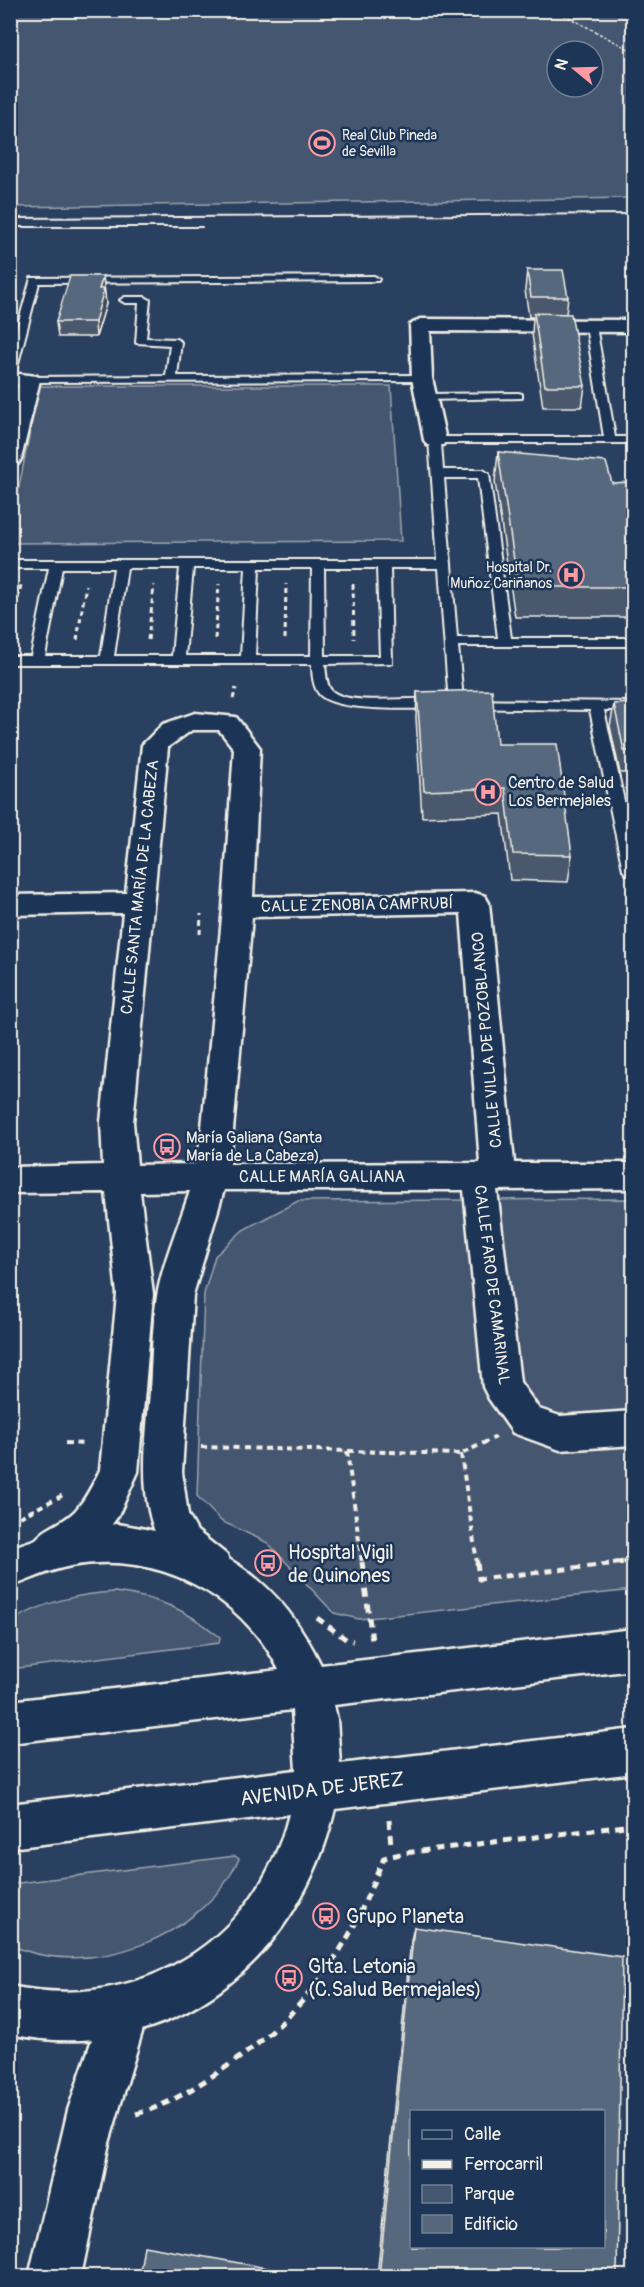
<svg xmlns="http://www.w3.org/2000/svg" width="644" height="2287" viewBox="0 0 644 2287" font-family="Pangolin,sans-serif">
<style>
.green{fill:#445771;stroke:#9ca4ac;stroke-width:1.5;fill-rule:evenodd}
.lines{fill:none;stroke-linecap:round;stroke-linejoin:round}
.service-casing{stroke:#f4f1e8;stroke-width:4}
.minor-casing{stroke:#f4f1e8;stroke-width:5}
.secondary-casing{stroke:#f4f1e8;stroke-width:5}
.primary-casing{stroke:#f4f1e8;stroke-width:5}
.path-far3{stroke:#f4f1e8;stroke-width:1.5;stroke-dasharray:3 2;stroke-linecap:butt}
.path-far2{stroke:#f4f1e8;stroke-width:3;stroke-dasharray:5 4;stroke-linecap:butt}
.path-far1{stroke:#f4f1e8;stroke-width:4;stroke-dasharray:6 4.5;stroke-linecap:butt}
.path{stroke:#f4f1e8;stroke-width:5;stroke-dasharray:8 6;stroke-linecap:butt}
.service{fill:#1d3557;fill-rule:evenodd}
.minor{fill:#1d3557;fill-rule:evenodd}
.secondary{fill:#1d3557;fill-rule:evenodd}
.primary{fill:#1d3557;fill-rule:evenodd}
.rail{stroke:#f4f1e8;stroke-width:2}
.wall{fill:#4a596c;stroke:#f4f1e8;stroke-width:1.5}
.shaded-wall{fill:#3c4858;stroke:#f4f1e8;stroke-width:1.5}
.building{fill:#56677d;stroke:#f4f1e8;stroke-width:1.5;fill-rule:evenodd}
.labels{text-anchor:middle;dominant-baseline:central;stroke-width:5;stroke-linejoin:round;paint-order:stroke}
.far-poi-label{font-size:14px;fill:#f4f1e8;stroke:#1d3557;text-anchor:start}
.poi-label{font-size:16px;fill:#f4f1e8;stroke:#1d3557;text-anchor:start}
.street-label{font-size:16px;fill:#f4f1e8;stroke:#1d3557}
.near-poi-label{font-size:20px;fill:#f4f1e8;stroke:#1d3557;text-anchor:start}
.near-street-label{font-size:20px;fill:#f4f1e8;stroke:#1d3557}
</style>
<rect width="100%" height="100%" fill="#2a4060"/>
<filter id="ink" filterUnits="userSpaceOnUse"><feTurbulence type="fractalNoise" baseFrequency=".0167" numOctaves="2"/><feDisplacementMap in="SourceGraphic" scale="12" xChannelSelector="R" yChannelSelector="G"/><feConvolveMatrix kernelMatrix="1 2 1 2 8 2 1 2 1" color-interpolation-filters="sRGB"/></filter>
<g filter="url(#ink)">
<!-- green -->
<g class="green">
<path d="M10,11h623v187l-622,9zM557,51h36v36h-36z"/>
<polygon points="39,386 391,386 401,541 11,543 11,527"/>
<polygon points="633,1199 633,1590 359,1619 334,1613 268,1543 221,1521 197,1496 204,1294 215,1256 243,1230 298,1201"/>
<path d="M115,1592c45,6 70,17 105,45l-1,6 -208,26v-48c34,-19 65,-27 104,-29z"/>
<path d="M235,1856l4,3c-36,79 -151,122 -228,86v-61z"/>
</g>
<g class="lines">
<!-- service casing -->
<g class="service-casing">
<g id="service">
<polygon points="374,276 379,279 378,281 39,283 15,375 10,378 10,353 31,278"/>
<polygon points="145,297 150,300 146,338 176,339 181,342 177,376 422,375 428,378 422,381 26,382 24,380 30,377 166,376 170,345 136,343 139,303 125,303 120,300 125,297"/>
<path d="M591,323l5,3 19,111h19v6h-193l2,27h40l6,4 22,164h123v8h-176l5,54 171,2v8h-30l30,136v29l-8,-1 -3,-4 -33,-160 -134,-2 -7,-4 -10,-136h-49l2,95 -67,1c1,8 1,22 7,27 20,17 87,3 113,10l2,3 -7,4c-24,1 -104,4 -120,-13 -7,-7 -8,-21 -8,-31h-302v-8h21l18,-88h-39v-8h428l-9,-120 6,-3h169l-18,-111zM444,478h34l20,160h-41zM62,568h52l-13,88h-56zM127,568h53l-8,88h-58zM193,568h53l-5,88h-56zM259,568h53l-1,88h-56zM324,568h53l3,88h-55z"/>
<polygon points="518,393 522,394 522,398 426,400 420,397 426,394"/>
</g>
</g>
<!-- minor casing -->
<g class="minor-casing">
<g id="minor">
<polygon points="420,319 634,320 634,332 430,331 432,378 446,440 443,445 427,445 424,440 412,378 410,325"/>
<polygon points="10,373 37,376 40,380 21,459 18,464 10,465 10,416 18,385 10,385"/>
<path d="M195,713l41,4 24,31 -7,149 222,-4 10,3 4,7 25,260h120v26l-137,1 23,192 19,27 21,7 74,-5v34l-74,5 -47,-17 -24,-34 -6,-12 -19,-197h-240l-31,105 -11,177 6,43 9,16 30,24 6,14 -6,14 -14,5c-84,-33 -69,-124 -63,-196 2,-32 2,-65 7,-96 6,-35 22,-71 33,-105l-50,1 13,102 -15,178 -20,44 -16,22 -39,26 -14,6 -14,-6 -6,-13c11,-25 29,-23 46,-40 11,-12 18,-27 25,-41l17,-176 -11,-102 -96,1v-26l93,-2 -2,-43 22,-209 -113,2v-20l116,-2 16,-148 21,-21zM192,730h27l15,19 -11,158 -22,231 -5,26 -59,1 -4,-43 35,-375zM461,913l19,250 -250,1 22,-247z"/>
</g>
</g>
<!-- secondary casing -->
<g class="secondary-casing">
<polygon id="secondary" points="124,1988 141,1995 148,2012 109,2143 81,2276 29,2276 68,2110 107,1995"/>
</g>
<!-- primary casing -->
<g class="primary-casing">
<path id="primary" d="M117,1524c98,14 160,50 204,141l313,-36v41l-300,35 3,14 3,45 294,-35v44l-299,36c-36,152 -164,259 -325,225v-48c129,27 247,-43 279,-172l-279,34v-44l286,-34 -4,-60 -282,33v-42l269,-31c-38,-77 -124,-120 -208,-104 -21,4 -40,13 -61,21v-39l56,-19z"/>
</g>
<!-- path-far3 -->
<polyline class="path-far3" points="555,10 634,52"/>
<!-- path-far2 -->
<g class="path-far2">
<polyline points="353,584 354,639"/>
<polyline points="10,634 21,585"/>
<polyline points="215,639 219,584"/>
<polyline points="285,639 286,584"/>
<polyline points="77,640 86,585"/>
<polyline points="148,640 154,585"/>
<polyline points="233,699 236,688"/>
<polyline points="200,934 201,914"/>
</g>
<!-- path-far1 -->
<g class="path-far1">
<polyline points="65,1443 84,1444"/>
<polyline points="201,1447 461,1454 496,1437"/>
<polyline points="347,1451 362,1563"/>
<polyline points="461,1454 477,1563"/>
<polyline points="10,1522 63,1495"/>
<polyline points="613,1563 634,1561"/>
</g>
<!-- path -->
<g class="path">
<polyline points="362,1562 372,1641"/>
<polyline points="477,1562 479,1579 626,1562"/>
<polyline points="317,1618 347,1640 353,1641"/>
<polyline points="389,1820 391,1846"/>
<path d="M136,2114c30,-8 55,-24 81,-41 54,-35 93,-73 126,-128 17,-27 28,-59 41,-87l20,-5 230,-28"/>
</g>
<!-- service -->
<use href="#service" class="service"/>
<!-- minor -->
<use href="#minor" class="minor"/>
<!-- secondary -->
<use href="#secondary" class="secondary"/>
<!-- primary -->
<use href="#primary" class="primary"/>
<!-- rail -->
<g class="rail">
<polyline points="10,218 634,214"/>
<polyline points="10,227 202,227"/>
</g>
</g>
<!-- wall -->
<g class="wall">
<polygon points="527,270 568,297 566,314 585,386 582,407 543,407 532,334 533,317 529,317 525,290"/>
<polygon points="103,276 106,304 96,337 58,337 56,322"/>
<polygon points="498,452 612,483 633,482 633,617 515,617 495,482"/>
<polygon points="417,692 497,744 572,855 568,882 510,880 502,814 422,817 416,718"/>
<polygon points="633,703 633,773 620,773 610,726 614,704"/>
<polygon points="414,1927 617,2277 377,2277 411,1940"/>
</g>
<!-- shaded-wall -->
<polygon class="shaded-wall" points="103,276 106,304 96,337 95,322 99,289"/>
<!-- building -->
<g class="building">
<polygon points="527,270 563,270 568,297 531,297"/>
<polygon points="70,276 103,276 99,289 104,289 95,322 56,322"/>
<polygon points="534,313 571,314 585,386 545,386"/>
<polygon points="498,452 606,462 612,483 633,482 633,587 518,587"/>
<polygon points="492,690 497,744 557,744 572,855 513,854 505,788 424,791 417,692"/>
<polygon points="633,703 633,751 624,751 614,704"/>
<path d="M414,1927l208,30 -5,320h-238zM411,2112h192v135h-192z"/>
<polygon points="144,2246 317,2277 139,2277"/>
</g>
</g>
<!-- icons -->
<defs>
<g id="stadium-ring" transform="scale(1.35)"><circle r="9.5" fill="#1d3557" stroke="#ff9aa2" stroke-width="1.5"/><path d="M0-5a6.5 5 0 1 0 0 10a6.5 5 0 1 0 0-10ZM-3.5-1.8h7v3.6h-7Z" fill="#ff9aa2"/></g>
<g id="hospital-ring" transform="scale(1.35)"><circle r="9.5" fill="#1d3557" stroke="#ff9aa2" stroke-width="1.5"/><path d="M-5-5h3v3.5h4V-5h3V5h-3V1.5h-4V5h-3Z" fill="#ff9aa2"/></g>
<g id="bus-ring" transform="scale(1.35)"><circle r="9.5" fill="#1d3557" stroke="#ff9aa2" stroke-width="1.5"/><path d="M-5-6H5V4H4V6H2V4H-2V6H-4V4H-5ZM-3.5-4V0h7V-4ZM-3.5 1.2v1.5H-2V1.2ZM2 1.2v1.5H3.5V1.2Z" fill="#ff9aa2"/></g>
</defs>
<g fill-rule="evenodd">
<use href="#stadium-ring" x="322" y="143"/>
<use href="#hospital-ring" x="571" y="575"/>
<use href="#hospital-ring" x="488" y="792"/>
<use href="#bus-ring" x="167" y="1147"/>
<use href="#bus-ring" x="268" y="1563"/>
<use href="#bus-ring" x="326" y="1916"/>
<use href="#bus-ring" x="289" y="1978"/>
</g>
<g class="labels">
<!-- far-poi labels -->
<g class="far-poi-label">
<text x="342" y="135">Real Club Pineda<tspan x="342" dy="16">de Sevilla</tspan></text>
<text x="552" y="567" text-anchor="end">Hospital Dr.<tspan x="552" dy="16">Muñoz Cariñanos</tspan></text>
</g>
<!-- poi labels -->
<g class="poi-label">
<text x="508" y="783">Centro de Salud<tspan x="508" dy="18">Los Bermejales</tspan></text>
<text x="186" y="1138">María Galiana (Santa<tspan x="186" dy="18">María de La Cabeza)</tspan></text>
</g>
<!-- street labels -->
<g class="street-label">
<text transform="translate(140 887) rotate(-84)">CALLE SANTA MARÍA DE LA CABEZA</text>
<text transform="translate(357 905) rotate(-1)">CALLE ZENOBIA CAMPRUBÍ</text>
<text transform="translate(487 1040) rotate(-95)">CALLE VILLA DE POZOBLANCO</text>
<text x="322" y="1177">CALLE MARÍA GALIANA</text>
<text transform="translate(492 1285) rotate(83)">CALLE FARO DE CAMARINAL</text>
</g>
<!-- near-poi labels -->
<g class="near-poi-label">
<text x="288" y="1552">Hospital Vigil<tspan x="288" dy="23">de Quinones</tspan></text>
<text x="346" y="1916">Grupo Planeta</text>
<text x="308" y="1966">Glta. Letonia<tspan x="308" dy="23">(C.Salud Bermejales)</tspan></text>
</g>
<!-- near-street labels -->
<g class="near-street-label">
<text transform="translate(322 1789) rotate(-7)">AVENIDA DE JEREZ</text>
</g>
</g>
<!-- margin -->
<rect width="644" height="2287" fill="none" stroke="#1d3557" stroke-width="36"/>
<rect x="18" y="18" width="608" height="2251" fill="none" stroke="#f4f1e8" stroke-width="2" filter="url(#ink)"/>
<!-- legend -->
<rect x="410" y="2110" width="195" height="138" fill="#1d3557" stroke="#738091" stroke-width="1.5"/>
<rect x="422" y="2130" width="30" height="9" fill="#1d3557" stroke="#738091" stroke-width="1.5"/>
<text x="464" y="2140" font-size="18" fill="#f4f1e8">Calle</text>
<rect x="422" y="2160" width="30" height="9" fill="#f4f1e8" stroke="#738091" stroke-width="1.5"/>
<text x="464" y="2170" font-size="18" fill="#f4f1e8">Ferrocarril</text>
<rect x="422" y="2185" width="30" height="18" fill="#445771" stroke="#738091" stroke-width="1.5"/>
<text x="464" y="2200" font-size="18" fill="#f4f1e8">Parque</text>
<rect x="422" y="2215" width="30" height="18" fill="#56677d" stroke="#738091" stroke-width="1.5"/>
<text x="464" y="2230" font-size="18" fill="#f4f1e8">Edificio</text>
<!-- north arrow -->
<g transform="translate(575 69) rotate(289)"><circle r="28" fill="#1d3557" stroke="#738091" stroke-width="1.5"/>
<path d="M0-4.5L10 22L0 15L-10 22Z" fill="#ff9aa2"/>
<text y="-9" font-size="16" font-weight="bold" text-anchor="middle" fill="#f4f1e8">N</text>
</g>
</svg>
